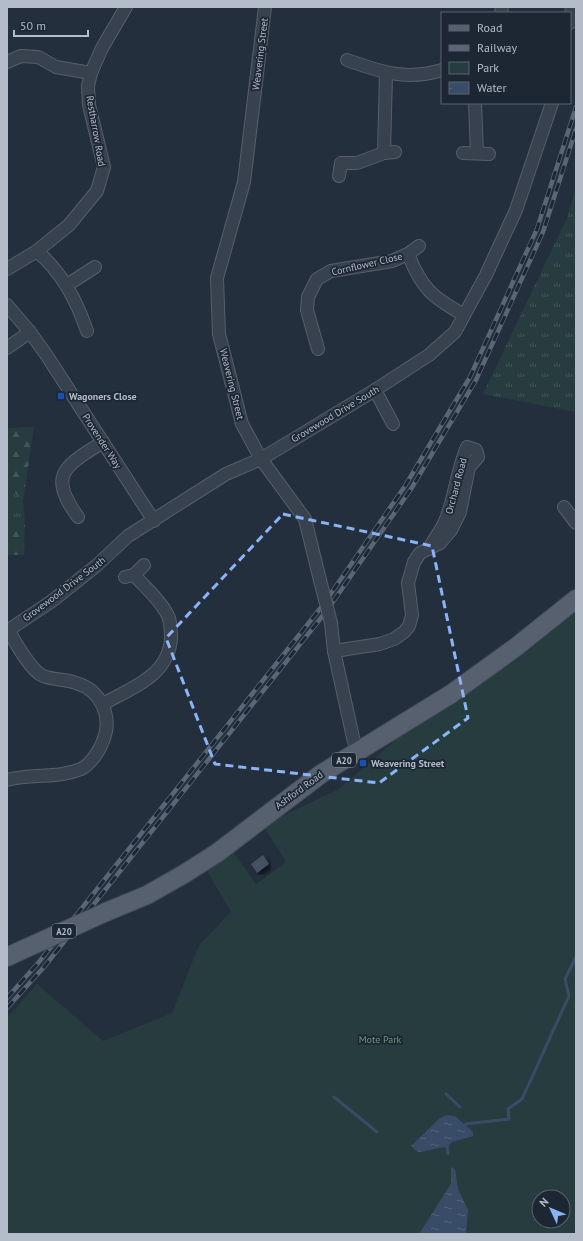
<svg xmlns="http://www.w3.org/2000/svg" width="583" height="1241" viewBox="0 0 583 1241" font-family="'PT Sans',sans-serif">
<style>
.grass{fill:url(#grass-tufts)}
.forest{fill:url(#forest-firs)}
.park{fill:#263c3f;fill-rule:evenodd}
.water{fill:url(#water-ripples)}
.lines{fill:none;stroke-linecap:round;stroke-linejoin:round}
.stream{stroke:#394c67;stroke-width:3}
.building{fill:#455162;filter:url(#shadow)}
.street-casing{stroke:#565f6c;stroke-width:14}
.primary-casing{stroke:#414a57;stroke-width:20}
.street{stroke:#38414e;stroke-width:12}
.primary{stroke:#56606e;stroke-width:18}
.rail-casing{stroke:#5a6575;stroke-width:4.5}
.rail{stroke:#1d2633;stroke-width:3;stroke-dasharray:9;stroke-linecap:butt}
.street-bridge-casing{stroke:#565f6c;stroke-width:14;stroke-linecap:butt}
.primary-bridge-casing{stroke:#414a57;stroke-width:20;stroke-linecap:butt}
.street-bridge{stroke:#38414e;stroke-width:12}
.primary-bridge{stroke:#56606e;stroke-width:18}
.marked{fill:none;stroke:#8ab4f8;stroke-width:3;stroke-dasharray:8 5;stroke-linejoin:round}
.transit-dot{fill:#1a4fb4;stroke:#1d2633;stroke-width:1.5}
.labels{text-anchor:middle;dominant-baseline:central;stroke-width:3.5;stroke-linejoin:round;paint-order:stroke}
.shield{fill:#1d2633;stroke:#878f9c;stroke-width:1}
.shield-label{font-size:9px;font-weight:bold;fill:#b4bcc9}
.street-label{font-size:10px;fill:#b4bcc9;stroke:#1d2633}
.poi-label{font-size:10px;font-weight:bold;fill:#b4bcc9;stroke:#1d2633;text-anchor:start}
.park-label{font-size:10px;fill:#6b9a76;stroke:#1d2633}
</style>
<defs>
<pattern id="grass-tufts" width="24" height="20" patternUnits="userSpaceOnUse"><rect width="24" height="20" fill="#263c3f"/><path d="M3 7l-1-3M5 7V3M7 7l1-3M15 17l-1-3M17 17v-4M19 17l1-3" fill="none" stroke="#435659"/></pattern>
<pattern id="forest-firs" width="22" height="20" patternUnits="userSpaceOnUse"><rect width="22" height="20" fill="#263c3f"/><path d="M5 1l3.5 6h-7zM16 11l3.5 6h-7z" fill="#435659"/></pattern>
<pattern id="water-ripples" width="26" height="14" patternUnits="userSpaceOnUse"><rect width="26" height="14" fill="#394c67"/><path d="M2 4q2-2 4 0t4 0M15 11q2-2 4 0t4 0" fill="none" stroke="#53647b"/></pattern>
<filter id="shadow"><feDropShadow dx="3.5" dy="3.5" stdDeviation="2" flood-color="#0009"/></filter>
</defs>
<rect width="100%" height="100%" fill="#242f3e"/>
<!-- grass -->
<g class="grass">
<polygon points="576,188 576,412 483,394 567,218"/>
<polygon points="7,485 23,501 25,523 18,530 7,530"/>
</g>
<!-- forest -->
<g class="forest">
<polygon points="34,427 23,501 7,485 7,428"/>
<polygon points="25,523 24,555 7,555 7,530 18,530"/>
</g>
<!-- park -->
<path class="park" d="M576,608v626h-569v-216l30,-34 66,57 69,-28 27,-68 32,-33 -25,-43 26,-19 24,34 30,-22 -23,-37 76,-36 76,-66zM539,1197h24v24h-24z"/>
<!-- water -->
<g class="water">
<path d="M446,1115l9,1 18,16v4l-21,6 -6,6c-5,-2 -20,4 -28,4l-7,-6 28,-27z"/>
<polygon points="451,1167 455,1169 458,1189 468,1210 466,1234 419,1234 451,1184"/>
</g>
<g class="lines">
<!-- stream -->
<g class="stream">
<polyline points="446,1094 460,1107"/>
<polyline points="334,1097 377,1132"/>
<polyline points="463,1127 466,1124 509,1119 508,1109 522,1099 569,996 565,979 576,957"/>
<polyline points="447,1145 448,1154"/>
</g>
</g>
<!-- building -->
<polygon class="building" points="263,855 269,864 257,873 251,864"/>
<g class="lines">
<!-- street casing -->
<g class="street-casing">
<g id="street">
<polyline points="265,7 244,182 217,278 219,334 242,424 261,459 305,519 320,580"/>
<polyline points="501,13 502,7"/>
<polyline points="570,23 572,7"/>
<path d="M347,60c34,12 59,21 95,10"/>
<polyline points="7,62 21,56 38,57 56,67 91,73"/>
<polyline points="475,103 477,153"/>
<polyline points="384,153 386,74"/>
<polyline points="463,153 489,154"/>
<polyline points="339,176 341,163 357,163 384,153 395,152"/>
<path d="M37,251c25,22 39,48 50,80"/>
<path d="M408,254c14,35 24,43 56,61"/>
<polyline points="7,269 37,251 69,225 97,191 104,167 89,105 88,86 91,73 102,48 126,7"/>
<polyline points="67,285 95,267"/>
<polyline points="7,305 30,332 47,356 154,521"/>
<polyline points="7,348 30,332"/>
<polyline points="318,349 307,310 308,297 317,279 331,271 392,261 408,254 419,246"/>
<polyline points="375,390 393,424"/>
<polyline points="564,507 576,523"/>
<path d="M78,517c-31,-43 -13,-51 25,-75"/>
<polyline points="125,577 134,575 144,565"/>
<polyline points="331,623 334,651 354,742"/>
<polyline points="7,631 52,601 96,566 128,536 226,474 261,459 375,390 429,355 455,332 486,275 516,210 552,103"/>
<path d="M334,651l46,-7 14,-5 10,-7 5,-6 3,-11 -4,-32 6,-21 6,-9 20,-10 11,-13 9,-18 9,-45 9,-10 -2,-7 -9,-3c-10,23 -12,49 -21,72 -4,11 -12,19 -17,30"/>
<path d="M103,704c28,-16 66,-28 68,-66 0,-8 0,-19 -5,-26 -8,-14 -21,-25 -32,-37"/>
<path d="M7,780c25,-7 50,-1 74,-11 10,-5 19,-19 22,-28 10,-24 -2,-51 -27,-58 -10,-4 -23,-3 -33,-7 -13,-6 -27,-33 -35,-46"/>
</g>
</g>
<!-- primary casing -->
<g class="primary-casing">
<g id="primary">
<polyline points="106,912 147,895 184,874 217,853 321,774 451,694 516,647 576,599"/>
<polyline points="7,957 22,950"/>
</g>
</g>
<!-- street -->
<use href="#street" class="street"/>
<!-- primary -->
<use href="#primary" class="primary"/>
<!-- rail casing -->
<g class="rail-casing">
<g id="rail">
<polyline points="7,998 39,962 323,605 405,486 470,377 537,229 576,107"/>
<polyline points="7,1008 44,967 328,609 411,489 476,380 543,232 576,129"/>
</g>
</g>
<!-- rail -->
<use href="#rail" class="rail"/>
<!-- street-bridge casing -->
<g class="street-bridge-casing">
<polyline id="street-bridge" points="320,580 331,623"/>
</g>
<!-- primary-bridge casing -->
<g class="primary-bridge-casing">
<polyline id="primary-bridge" points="22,950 106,912"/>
</g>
<!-- street-bridge -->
<use href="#street-bridge" class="street-bridge"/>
<!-- primary-bridge -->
<use href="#primary-bridge" class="primary-bridge"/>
</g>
<!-- marked area -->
<path class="marked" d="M283,514l149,32 36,172 -89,65 -164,-19 -49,-126z"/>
<!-- markers -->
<g class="transit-dot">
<rect x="57" y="392" width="8" height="8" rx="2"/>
<rect x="359" y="759" width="8" height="8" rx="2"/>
</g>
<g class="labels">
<!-- shield labels -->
<g class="shield">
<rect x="332" y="753" width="24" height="14" rx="3"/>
<rect x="52" y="924" width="24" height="14" rx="3"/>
</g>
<g class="shield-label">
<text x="344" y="760">A20</text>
<text x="64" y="931">A20</text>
</g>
<!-- street labels -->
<g class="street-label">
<text transform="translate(260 54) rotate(-83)">Weavering Street</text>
<text transform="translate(96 131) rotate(80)">Restharrow Road</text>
<text transform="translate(367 264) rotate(-13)">Cornflower Close</text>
<text transform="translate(232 384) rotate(76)">Weavering Street</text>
<text transform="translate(335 414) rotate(-31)">Grovewood Drive South</text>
<text transform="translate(102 441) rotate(57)">Provender Way</text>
<text transform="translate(456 486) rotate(-75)">Orchard Road</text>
<text transform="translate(64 589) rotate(-37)">Grovewood Drive South</text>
<text transform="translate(299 790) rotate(-36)">Ashford Road</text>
</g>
<!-- poi labels -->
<g class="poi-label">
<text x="69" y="396">Wagoners Close</text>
<text x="371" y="763">Weavering Street</text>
</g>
<!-- park labels -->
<g class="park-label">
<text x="380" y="1039">Mote Park</text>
</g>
</g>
<!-- border -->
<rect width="583" height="1241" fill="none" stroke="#b4bcc9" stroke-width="16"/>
<!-- legend -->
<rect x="441" y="12" width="130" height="92" fill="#1d2633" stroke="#59626f"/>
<rect x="449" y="25" width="20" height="6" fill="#56606e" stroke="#59626f"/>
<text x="477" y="32" font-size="12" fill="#b4bcc9">Road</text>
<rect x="449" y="45" width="20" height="6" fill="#5a6575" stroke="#59626f"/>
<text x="477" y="52" font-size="12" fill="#b4bcc9">Railway</text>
<rect x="449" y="62" width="20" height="12" fill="#263c3f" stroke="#59626f"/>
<text x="477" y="72" font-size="12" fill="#b4bcc9">Park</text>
<rect x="449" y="82" width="20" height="12" fill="url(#water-ripples)" stroke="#59626f"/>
<text x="477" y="92" font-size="12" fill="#b4bcc9">Water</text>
<!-- north arrow -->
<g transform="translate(551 1209) rotate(314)"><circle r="19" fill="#1d2633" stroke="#59626f"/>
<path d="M0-3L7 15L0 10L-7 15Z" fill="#8ab4f8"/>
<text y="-6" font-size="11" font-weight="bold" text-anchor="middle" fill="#b4bcc9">N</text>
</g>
<!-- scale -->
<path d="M14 30v6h74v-6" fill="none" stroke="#b4bcc9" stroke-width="2"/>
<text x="20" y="30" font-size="12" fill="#b4bcc9" stroke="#1d2633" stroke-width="3" paint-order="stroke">50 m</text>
</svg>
